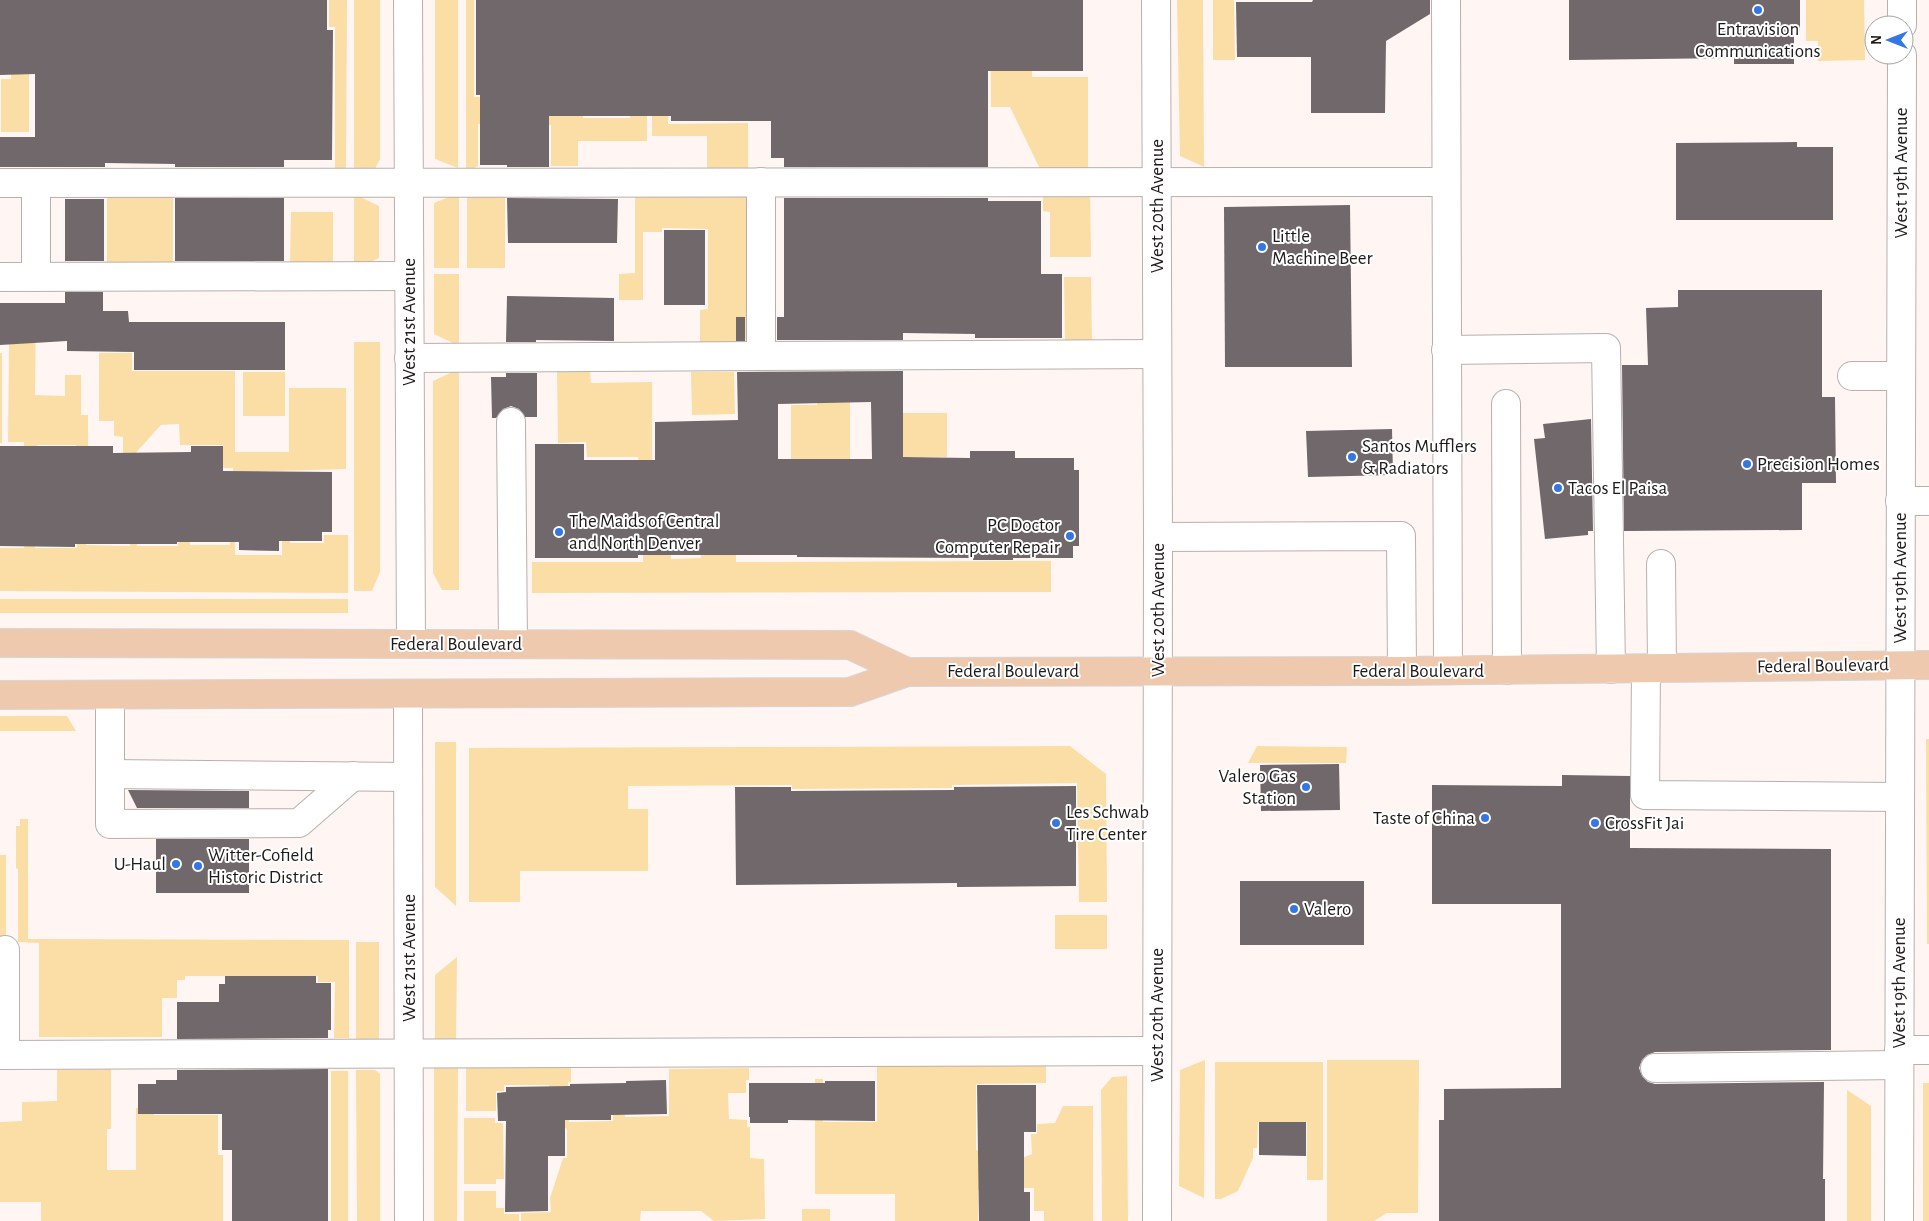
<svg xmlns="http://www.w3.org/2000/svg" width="1929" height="1221" viewBox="0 0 1929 1221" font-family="'Alegreya Sans',sans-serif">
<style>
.green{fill:#fbdea5}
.building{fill:#70686a;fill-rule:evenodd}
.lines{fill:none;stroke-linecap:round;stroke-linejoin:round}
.minor-casing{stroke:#b8b0ae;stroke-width:30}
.major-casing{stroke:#d6d6d6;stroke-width:30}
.minor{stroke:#fff;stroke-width:28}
.major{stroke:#efc9ad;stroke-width:28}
.poi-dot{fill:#3376e4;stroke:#fff;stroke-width:2}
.labels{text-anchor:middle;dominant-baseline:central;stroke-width:4;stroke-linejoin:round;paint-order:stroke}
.poi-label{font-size:19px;fill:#1d1a19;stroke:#fff;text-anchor:start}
.street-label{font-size:19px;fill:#1d1a19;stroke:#fff}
</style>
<rect width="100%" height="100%" fill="#fff6f4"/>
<!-- green -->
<g class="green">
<polygon points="11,0 29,0 29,132 1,132 1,79 11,79"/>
<polygon points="329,0 347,0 346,168 335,168 335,27 329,27"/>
<polygon points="354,0 380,0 380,159 375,169 354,169"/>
<polygon points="435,0 458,0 458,168 435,159"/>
<polygon points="466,0 474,0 474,97 509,97 509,124 478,124 478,166 466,172"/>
<polygon points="990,0 1032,0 1032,77 1088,77 1088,171 1041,171 1010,107 991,107"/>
<polygon points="1177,0 1203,0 1204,167 1180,156"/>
<polygon points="1213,0 1234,0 1235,60 1213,60"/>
<polygon points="1806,0 1864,0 1865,60 1818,61 1818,41 1806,41"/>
<polygon points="582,97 583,118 630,118 631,99 647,99 647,141 578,141 578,166 551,166 551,125 528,125"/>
<polygon points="652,99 668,99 668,124 748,123 748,169 707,170 707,136 652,136"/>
<rect x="467" y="191" width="38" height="77"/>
<polygon points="1043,192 1090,192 1091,257 1050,257 1050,212 1043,211"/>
<polygon points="459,193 459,268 434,268 434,203"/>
<polygon points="635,193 755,193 755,344 700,344 700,310 708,309 708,229 662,228 662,232 643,232 643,300 619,300 619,274 635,273"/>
<polygon points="354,194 379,206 379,258 354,270"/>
<rect x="107" y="196" width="66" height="72"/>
<polygon points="291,212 333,212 333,263 290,262"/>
<polygon points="434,274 459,274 459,346 434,334"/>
<polygon points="1064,277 1091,277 1092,343 1065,343"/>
<polygon points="36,304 35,395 65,396 65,375 81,375 81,415 88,415 88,458 76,458 76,445 37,445 36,459 24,458 24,442 8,442 9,344 21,344 21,328"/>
<polygon points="354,342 380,342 380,572 372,591 354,591"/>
<rect x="0" y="353" width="2" height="90"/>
<polygon points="99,353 132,353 132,371 235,371 235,452 289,452 289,388 346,388 346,469 233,472 233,468 223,468 223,445 180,445 179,424 161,425 132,457 123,457 123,437 114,436 114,421 99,421"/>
<polygon points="459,369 459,590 442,590 433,573 433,381"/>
<polygon points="557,371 590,371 591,383 652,382 652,470 639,470 638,457 587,457 586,442 558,443"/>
<polygon points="845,371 850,371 850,467 791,468 791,405 817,405 817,400 845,400"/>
<rect x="243" y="372" width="42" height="44"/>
<polygon points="691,372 734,372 735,414 692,415"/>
<polygon points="891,413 947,413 947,457 914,457 896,468"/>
<polygon points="702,472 736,552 736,562 1051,561 1051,592 532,593 532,562 643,562 643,552 671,552 671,559 701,558"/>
<polygon points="324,535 348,535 348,593 0,591 0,548 24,548 25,537 35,537 35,548 77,548 77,537 86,537 86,545 130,546 130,536 137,536 137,546 178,546 179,536 190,536 190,545 230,545 230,537 235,537 235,555 282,555 282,536 290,536 290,543 324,543"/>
<rect x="0" y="599" width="348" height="14"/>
<polygon points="0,716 67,716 76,731 0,731"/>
<polygon points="1926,739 1929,739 1929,944 1927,944"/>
<polygon points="435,742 456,742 456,906 435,887"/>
<polygon points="1070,746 1106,774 1107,902 1079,902 1077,783 952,785 952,788 792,789 792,785 628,786 628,809 648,809 648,871 520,871 520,902 469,902 469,748"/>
<polygon points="1257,746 1347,747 1346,763 1248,763"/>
<polygon points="20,819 28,819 28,939 349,940 349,1038 334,1038 335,982 318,982 318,976 185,976 185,980 177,980 177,998 162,998 162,1037 39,1037 39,943 18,942 18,869 16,868 16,826 20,826"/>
<rect x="0" y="855" width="6" height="82"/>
<rect x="1055" y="915" width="52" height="34"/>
<rect x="356" y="942" width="23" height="97"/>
<polygon points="457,957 456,1039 435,1039 435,975"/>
<polygon points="1205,1060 1204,1198 1179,1186 1180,1070"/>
<polygon points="1327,1060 1419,1060 1418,1213 1387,1213 1374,1221 1327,1221"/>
<polygon points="1215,1062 1323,1062 1323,1180 1307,1180 1307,1122 1258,1122 1257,1148 1253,1148 1253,1158 1238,1191 1221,1199 1215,1199"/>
<polygon points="1046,1064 1046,1083 976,1084 976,1150 1015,1161 1032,1154 1031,1134 1037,1134 1037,1124 1055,1123 1063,1106 1093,1106 1093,1221 1044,1221 1044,1211 1034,1211 1034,1188 982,1189 981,1191 978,1191 978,1221 895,1221 895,1194 815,1194 815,1079 823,1079 823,1122 877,1122 877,1065"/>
<polygon points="571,1067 571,1082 568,1082 568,1106 550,1106 549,1085 504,1085 504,1091 496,1091 496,1111 466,1111 466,1068"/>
<polygon points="434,1068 458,1068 457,1221 434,1221"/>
<polygon points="749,1068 749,1080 746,1080 746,1093 728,1093 729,1119 747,1120 747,1127 750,1127 750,1158 764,1159 765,1219 714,1221 701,1211 641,1211 640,1221 521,1221 521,1213 551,1212 550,1198 563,1158 567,1158 567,1130 553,1109 569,1109 569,1122 613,1121 613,1093 624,1093 625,1117 669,1116 669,1069"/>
<polygon points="111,1069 111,1129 107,1129 107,1170 136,1170 136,1108 154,1108 154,1115 218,1115 218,1155 223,1155 223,1221 41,1221 41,1202 0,1202 0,1122 22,1121 22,1102 57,1101 57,1070"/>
<polygon points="356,1070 375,1070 380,1074 380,1221 357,1221"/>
<rect x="331" y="1071" width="17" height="150"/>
<polygon points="1127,1076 1128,1221 1102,1221 1101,1090 1112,1077"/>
<rect x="1923" y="1083" width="6" height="138"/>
<polygon points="1847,1090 1871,1106 1871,1221 1847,1221"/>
<polygon points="464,1118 495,1118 495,1123 503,1123 504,1179 496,1179 496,1184 464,1184"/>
<polygon points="464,1191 496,1191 496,1208 504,1208 504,1214 519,1214 519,1221 464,1221"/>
<rect x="802" y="1209" width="28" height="12"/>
</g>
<!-- building -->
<g class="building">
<polygon points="0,0 327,0 327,30 333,30 332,160 284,160 284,167 175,167 175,164 105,163 105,167 0,167 0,137 35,137 35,74 0,75"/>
<polygon points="476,0 1083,0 1083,71 988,71 988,167 784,167 784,158 771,158 771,121 671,121 671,116 549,116 549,167 507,167 507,165 480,165 480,95 476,95"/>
<polygon points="1313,0 1430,0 1430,14 1386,41 1385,113 1311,113 1311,57 1237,57 1236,2 1312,2"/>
<polygon points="1569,0 1800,0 1800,32 1794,32 1794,64 1734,64 1734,58 1569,60"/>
<polygon points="1797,142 1797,147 1833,147 1833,220 1676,220 1676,143"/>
<rect x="175" y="198" width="109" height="63"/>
<polygon points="507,198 618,199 617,243 508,243"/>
<polygon points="784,198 988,198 988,201 1041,201 1041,274 1062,274 1062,338 975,338 975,334 903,333 903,340 777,340 777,317 784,317"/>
<rect x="65" y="199" width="39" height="62"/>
<polygon points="1350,205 1352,367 1225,367 1224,207"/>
<rect x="664" y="230" width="41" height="75"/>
<polygon points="1678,290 1822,290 1822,397 1835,397 1836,483 1802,483 1802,530 1624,531 1622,365 1648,365 1646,308 1678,307"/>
<polygon points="65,292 103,292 103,311 128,311 129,322 285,322 285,370 134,370 134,352 67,351 67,341 0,345 0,303 65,303"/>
<polygon points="507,296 614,298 614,341 536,340 536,342 506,342"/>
<rect x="736" y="317" width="9" height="24"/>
<path d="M903,371v86l67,1v-7h45v7h59v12h5v76h-6v12h-60v2h-40v-2l-176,-1v-2h-159v3h-103v-114h49v16h71v-38l83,-2 -1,-48zM871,402l1,57h-94v-55z"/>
<polygon points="506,373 537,373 537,417 525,417 519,409 511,406 503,409 496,418 492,418 491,377 506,377"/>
<polygon points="1591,419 1593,531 1588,531 1588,535 1545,539 1534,439 1545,438 1543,424"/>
<polygon points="1392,429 1393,475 1308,477 1306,431"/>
<polygon points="0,446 113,446 113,453 191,452 191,446 223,446 223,471 332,472 332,532 322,532 322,541 279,541 279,551 239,550 239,542 177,542 177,544 75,544 75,547 0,546"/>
<polygon points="1339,764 1340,810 1261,811 1260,765"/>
<polygon points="1562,775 1630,776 1630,848 1831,849 1831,1050 1655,1052 1647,1055 1642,1060 1639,1068 1642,1076 1648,1082 1655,1084 1824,1082 1823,1179 1825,1179 1825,1221 1439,1221 1439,1120 1444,1120 1444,1089 1561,1088 1561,904 1432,904 1432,785 1562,786"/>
<polygon points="1076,786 1076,886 957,887 957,883 736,885 735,787 791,787 791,791 954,790 954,787"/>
<polygon points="128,790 249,791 249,808 137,808"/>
<rect x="156" y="839" width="93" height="54"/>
<rect x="1240" y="881" width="124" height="64"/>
<polygon points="225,976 316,976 316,983 331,983 331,1030 328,1030 328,1038 177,1039 177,1002 219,1002 219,984 225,984"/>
<polygon points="328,1069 328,1221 232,1221 232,1150 222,1150 222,1114 138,1114 138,1084 156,1084 156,1080 177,1080 177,1070"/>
<polygon points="666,1080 667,1114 611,1115 611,1120 565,1120 565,1156 548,1156 548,1211 505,1212 506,1121 498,1121 497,1093 506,1092 506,1087 570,1086 570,1084 626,1083 626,1081"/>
<polygon points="825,1081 875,1081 875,1121 788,1120 788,1123 750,1123 750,1117 749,1117 749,1083 825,1083"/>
<polygon points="977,1085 1036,1085 1036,1132 1024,1132 1024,1192 1030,1192 1030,1221 979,1221"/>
<polygon points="1259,1122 1306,1122 1306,1156 1259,1155"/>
</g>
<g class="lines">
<!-- minor casing -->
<g class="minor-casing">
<g id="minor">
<polyline points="408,0 411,644"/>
<polyline points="1156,0 1158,537 1157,1221"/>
<polyline points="1446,0 1448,670"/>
<polyline points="1902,0 1902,25"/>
<polyline points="0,183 1446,182"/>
<polyline points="36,183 36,277"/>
<polyline points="0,277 409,276"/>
<polyline points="1446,350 1606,348 1611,669"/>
<polyline points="761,356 761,182"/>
<polyline points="409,358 1157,354"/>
<polyline points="1852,376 1900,376"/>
<polyline points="1506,404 1507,670"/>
<polyline points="511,422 513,644"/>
<polyline points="1900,501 1929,501"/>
<polyline points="1158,537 1401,536 1402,671"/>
<polyline points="1661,564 1662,668"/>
<polyline points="1646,669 1645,795 1900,797"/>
<polyline points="110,695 110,824 299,823 353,776"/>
<polyline points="408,695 409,1221"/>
<polyline points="110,774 408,777"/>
<polyline points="5,950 5,1055"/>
<polyline points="1899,1050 1929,1050"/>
<polyline points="0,1055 1157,1051"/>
<polyline points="1655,1068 1899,1065"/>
<polyline points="1899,1221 1902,55"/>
</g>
</g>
<!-- major casing -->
<g class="major-casing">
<g id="major">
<polyline points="0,643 850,645 907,672"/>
<polyline points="0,695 850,692 907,672 1402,671 1929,665"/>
</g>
</g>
<!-- minor -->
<use href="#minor" class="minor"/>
<!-- major -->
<use href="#major" class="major"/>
</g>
<!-- markers -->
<g class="poi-dot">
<circle cx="1758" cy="10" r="5"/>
<circle cx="1262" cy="247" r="5"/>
<circle cx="1352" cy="457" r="5"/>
<circle cx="1747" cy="464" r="5"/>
<circle cx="1558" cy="488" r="5"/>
<circle cx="559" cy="532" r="5"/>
<circle cx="1070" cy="536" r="5"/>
<circle cx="1306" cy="787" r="5"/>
<circle cx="1485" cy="818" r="5"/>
<circle cx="1056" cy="823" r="5"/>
<circle cx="1595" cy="823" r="5"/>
<circle cx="176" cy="864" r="5"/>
<circle cx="198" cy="866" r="5"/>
<circle cx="1294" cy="909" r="5"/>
</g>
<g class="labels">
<!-- poi labels -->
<g class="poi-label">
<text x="1758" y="29" text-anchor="middle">Entravision<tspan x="1758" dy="22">Communications</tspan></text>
<text x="1272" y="236">Little<tspan x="1272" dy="22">Machine Beer</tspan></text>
<text x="1362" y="446">Santos Mufflers<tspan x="1362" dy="22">&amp; Radiators</tspan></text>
<text x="1757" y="464">Precision Homes</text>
<text x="1568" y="488">Tacos El Paisa</text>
<text x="569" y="521">The Maids of Central<tspan x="569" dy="22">and North Denver</tspan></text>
<text x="1060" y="525" text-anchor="end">PC Doctor<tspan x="1060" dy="22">Computer Repair</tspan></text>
<text x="1296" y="776" text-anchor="end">Valero Gas<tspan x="1296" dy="22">Station</tspan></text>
<text x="1066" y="812">Les Schwab<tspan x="1066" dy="22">Tire Center</tspan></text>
<text x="1475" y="818" text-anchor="end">Taste of China</text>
<text x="1605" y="823">CrossFit Jai</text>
<text x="208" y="855">Witter-Cofield<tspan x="208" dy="22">Historic District</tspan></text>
<text x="166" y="864" text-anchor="end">U-Haul</text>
<text x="1304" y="909">Valero</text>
</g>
<!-- street labels -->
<g class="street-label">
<text transform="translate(1901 173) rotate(-90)">West 19th Avenue</text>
<text transform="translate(1157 206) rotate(-90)">West 20th Avenue</text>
<text transform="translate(409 322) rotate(-90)">West 21st Avenue</text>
<text transform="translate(1900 578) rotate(-90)">West 19th Avenue</text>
<text transform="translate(1158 610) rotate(-90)">West 20th Avenue</text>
<text x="456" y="644">Federal Boulevard</text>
<text transform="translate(1823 666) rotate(-1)">Federal Boulevard</text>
<text x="1013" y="671">Federal Boulevard</text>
<text x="1418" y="671">Federal Boulevard</text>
<text transform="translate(409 958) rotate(-90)">West 21st Avenue</text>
<text transform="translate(1899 983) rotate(-90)">West 19th Avenue</text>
<text transform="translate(1157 1015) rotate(-90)">West 20th Avenue</text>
</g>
</g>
<!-- north arrow -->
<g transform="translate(1889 40) rotate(270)"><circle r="24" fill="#ffffff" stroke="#a5a3a3"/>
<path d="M0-4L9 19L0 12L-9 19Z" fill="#3376e4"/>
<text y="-8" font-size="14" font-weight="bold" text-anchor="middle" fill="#1d1a19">N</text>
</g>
</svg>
